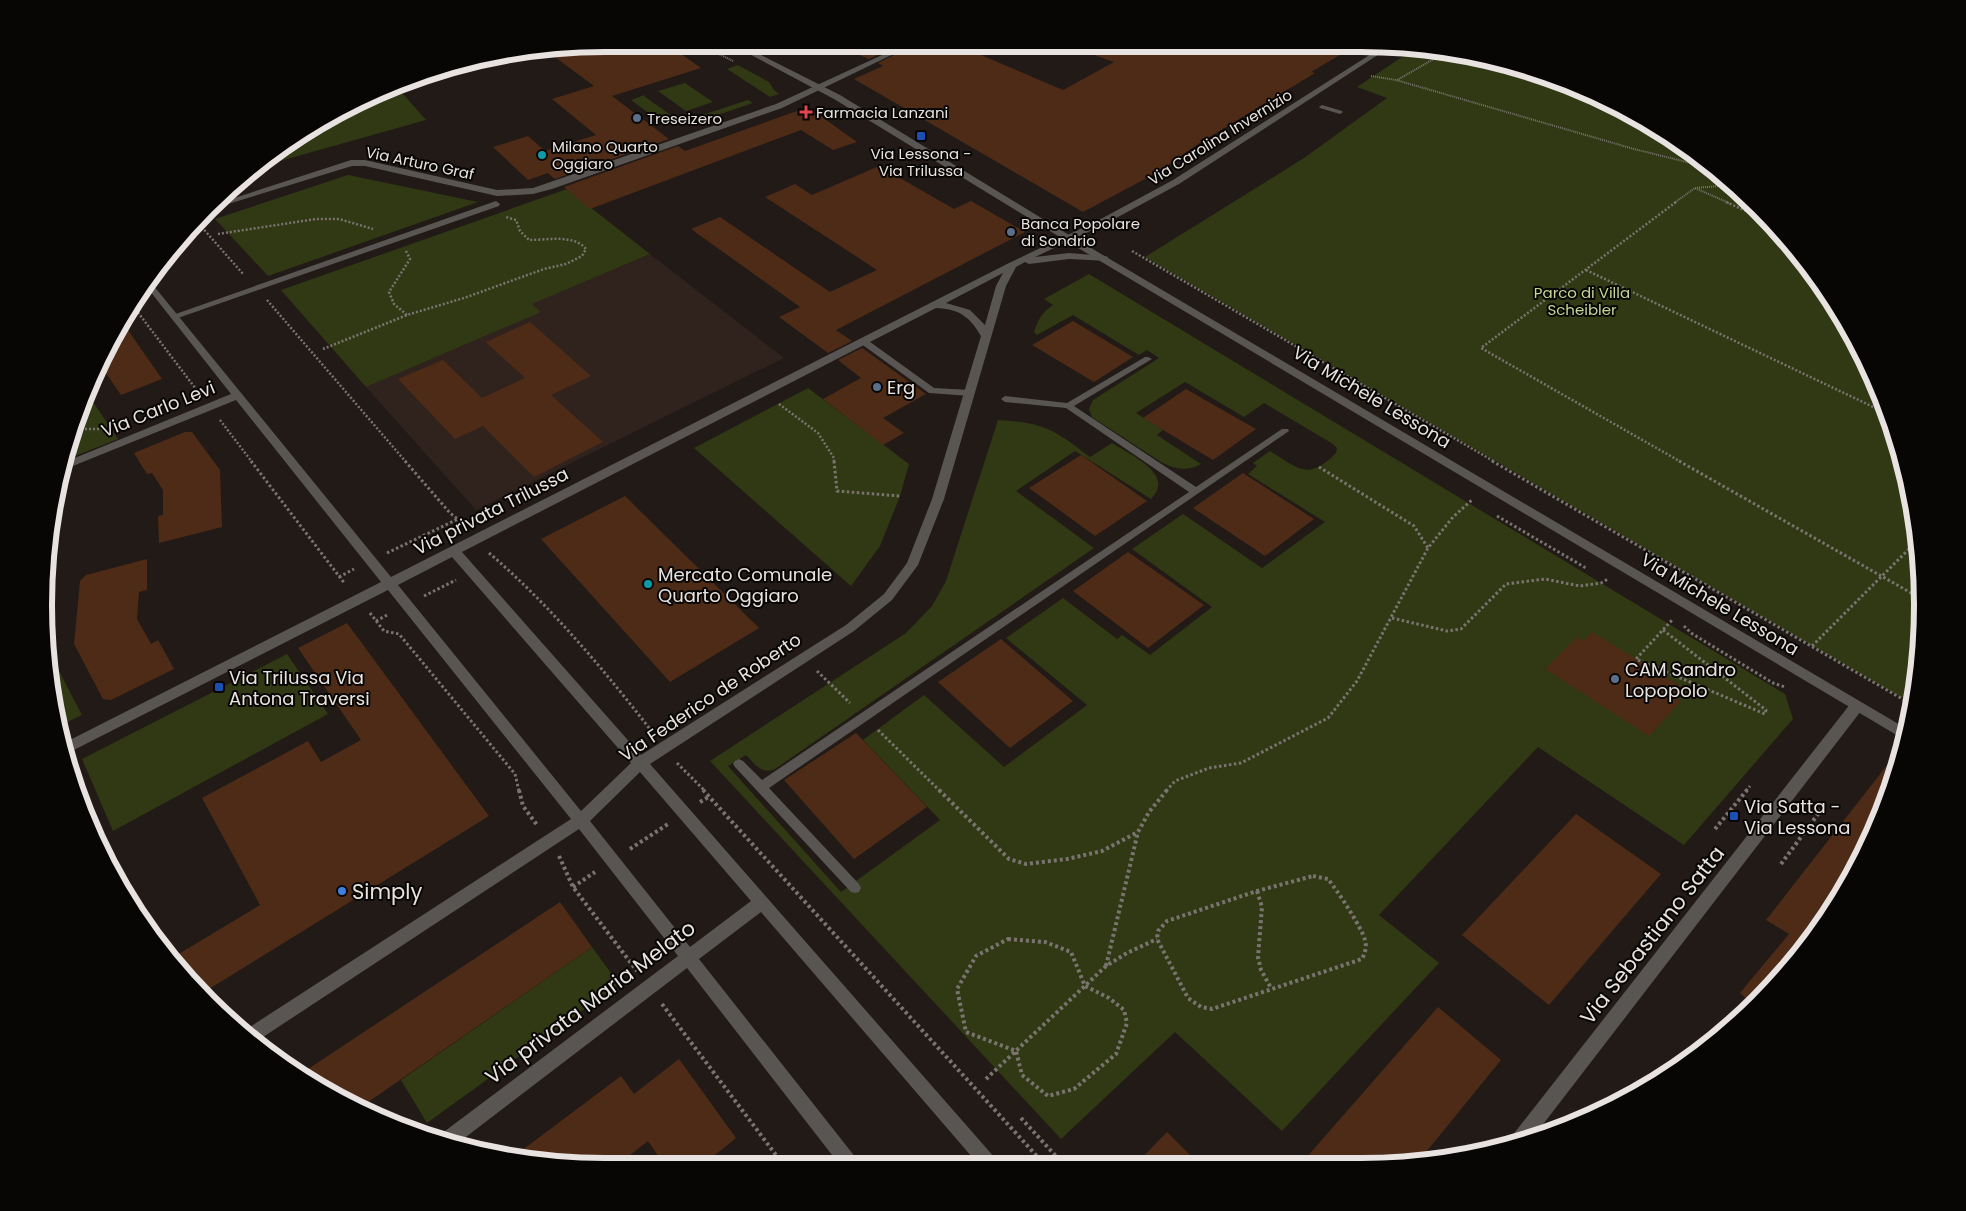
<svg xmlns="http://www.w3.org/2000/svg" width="1966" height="1211" viewBox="0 0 1966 1211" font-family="Poppins,sans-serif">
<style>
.built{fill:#30231d}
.green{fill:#303913}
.building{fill:#4e2b17}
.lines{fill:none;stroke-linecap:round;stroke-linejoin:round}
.path-far3{stroke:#7a7471;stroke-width:2;stroke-dasharray:1 1;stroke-linecap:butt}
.path-far2{stroke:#7a7471;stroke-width:2.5;stroke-dasharray:2 2;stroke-linecap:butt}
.path-far1{stroke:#7a7471;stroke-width:3;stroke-dasharray:2.5 2.5;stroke-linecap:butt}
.path{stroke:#7a7471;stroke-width:4;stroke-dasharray:3 3;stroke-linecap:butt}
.service{fill:#595553;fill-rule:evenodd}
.pedestrian{fill:#595553;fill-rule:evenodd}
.minor{fill:#595553;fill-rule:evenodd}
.tertiary{fill:#595553;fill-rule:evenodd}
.health-dot{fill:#e0444e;stroke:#080605;stroke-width:2}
.service-dot{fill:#5c6f8a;stroke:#080605;stroke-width:2}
.transit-dot{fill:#1a4fb4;stroke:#080605;stroke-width:2}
.culture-dot{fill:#0f9aa8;stroke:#080605;stroke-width:2}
.shop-dot{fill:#3f7fe0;stroke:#080605;stroke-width:2}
.labels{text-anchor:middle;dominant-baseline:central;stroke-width:4;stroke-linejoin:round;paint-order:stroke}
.far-poi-label{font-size:15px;fill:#e8e2e0;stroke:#080605;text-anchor:start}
.far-street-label{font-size:15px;fill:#e8e2e0;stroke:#080605}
.far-park-label{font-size:15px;fill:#c4d794;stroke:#080605}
.poi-label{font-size:18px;fill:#e8e2e0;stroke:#080605;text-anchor:start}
.street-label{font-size:18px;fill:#e8e2e0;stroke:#080605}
.near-poi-label{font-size:21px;fill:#e8e2e0;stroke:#080605;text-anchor:start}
.near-street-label{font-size:21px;fill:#e8e2e0;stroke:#080605}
.rim{fill:none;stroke:#e8e2e0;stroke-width:6}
</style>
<rect width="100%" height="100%" fill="#211a16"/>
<!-- built -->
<polygon class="built" points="650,254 784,358 476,510 366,387 540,312 531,304"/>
<!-- green -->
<g class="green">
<polygon points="1414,49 1434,49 1575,86 1702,160 1783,235 1847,324 1892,425 1917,532 1921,642 1911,703 1145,257 1304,158 1387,98 1357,87"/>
<polygon points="738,65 769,82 774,90 779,94 770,97 727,69"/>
<polygon points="685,83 713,102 686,111 658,91"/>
<polygon points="396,86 426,120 255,168 264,160 357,102"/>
<polygon points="644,95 644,96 672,116 658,120 631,100"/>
<polygon points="748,100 753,103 691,124 687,120"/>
<polygon points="348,175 478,202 268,276 215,219"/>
<polygon points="567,189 650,254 532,304 541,312 366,387 281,290"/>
<path d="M1089,274l696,420 8,25 -109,126 -146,-98 -159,168 60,48 -157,168 -107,-99 -114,107 -351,-378 196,-128 26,-27 14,-25 52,-161c47,3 55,9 92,37l22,-14c18,12 64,31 39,56l-76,-48 -59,40 78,57 -319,221c-14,6 -20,-5 -29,-14l-18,11 113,126 99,-72 -77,-80 61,-45 80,72 83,-62 -81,-67 57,-40 54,41 5,-4 28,20 62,-48 -80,-58 51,-35 79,54 63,-46 -77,-48 9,-8 -4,-3 17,-12c29,18 38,30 66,2l1,-5 -4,-4 -69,-41 -20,14 -59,-35 -49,31 27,17 -6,5 44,29c-14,8 -26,5 -40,-2l-69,-45 -3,-8 4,-9 66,-42 -12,-8 -8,5 -66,-40 -36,20 -3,-3c4,-12 8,-20 19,-27l-9,-6z"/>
<polygon points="808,388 909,464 900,496 880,546 851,586 694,448"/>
<polygon points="87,393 118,439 65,460 73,425"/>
<polygon points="46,646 82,715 59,726 49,679"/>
<polygon points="287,654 328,714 113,831 82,759"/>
<polygon points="592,947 619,984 427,1123 401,1080"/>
</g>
<!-- building -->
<g class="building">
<polygon points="544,49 674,49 701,68 612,96 669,139 555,179 548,173 528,180 493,147 528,136 545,151 596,135 552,99 594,86"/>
<polygon points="845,49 891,49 869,59"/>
<polygon points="906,49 967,49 1063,90 1114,62 1083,51 1084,49 1350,49 1311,72 1315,73 1198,144 1160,171 1083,212 854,79 883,66 878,63"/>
<polygon points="808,107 857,142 833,150 801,130 590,209 564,187 678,146 685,151"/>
<polygon points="879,166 954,209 971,201 1025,232 836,330 852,341 828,353 779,317 800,307 691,229 720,217 830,292 877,270 765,197 795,184 812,195"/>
<polygon points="1073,321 1133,357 1094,382 1032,345"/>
<polygon points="530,322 591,376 551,395 603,442 534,477 483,426 455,439 398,379 443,360 482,398 525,378 486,342"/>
<polygon points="123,323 162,379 121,395 99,363"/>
<polygon points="862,348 926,394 883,418 904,433 883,445 823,399 861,378 838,360"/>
<polygon points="1186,389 1256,429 1213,460 1143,418"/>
<polygon points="185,432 192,432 220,470 222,527 159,543 158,516 163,515 163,490 152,473 147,474 134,453"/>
<polygon points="1081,455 1147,501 1095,536 1029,488"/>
<polygon points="1243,473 1314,519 1265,556 1193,508"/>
<polygon points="625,496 759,628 670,682 541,539"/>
<polygon points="1128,552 1204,605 1148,648 1073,591"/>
<polygon points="147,559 147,590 139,592 137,619 151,644 158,640 174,669 111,700 103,699 74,644 80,581 86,575"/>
<polygon points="347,623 489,816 201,994 172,958 260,905 202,798 308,741 321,762 361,740 298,648"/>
<polygon points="1592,632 1682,687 1674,696 1681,701 1649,736 1545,669 1577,637 1583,641"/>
<polygon points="1001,639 1073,701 1010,748 938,682"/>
<polygon points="856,733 927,807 854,859 784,780"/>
<polygon points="1898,751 1902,754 1864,854 1806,947 1753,1005 1740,993 1789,934 1766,920"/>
<polygon points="1576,814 1661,874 1549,1005 1462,935"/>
<polygon points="560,902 592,947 361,1107 302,1073"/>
<polygon points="1438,1007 1501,1060 1418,1162 1398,1166 1299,1166"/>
<polygon points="679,1059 736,1138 705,1163 663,1163 648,1141 620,1163 532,1162 513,1157 621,1076 634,1094"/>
<polygon points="1167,1132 1200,1165 1135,1165"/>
</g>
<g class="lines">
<!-- path-far3 -->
<g class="path-far3">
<polyline points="709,49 733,61"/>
<polyline points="1371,76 1396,80 1634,149 1711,168"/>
<polyline points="1397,80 1446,52"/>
<polyline points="1695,188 1730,185"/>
<polyline points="1674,203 1695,188 1729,203"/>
</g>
<!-- path-far2 -->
<g class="path-far2">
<polyline points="1676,202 1481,348 1681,462"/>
<polyline points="1726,202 1766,220"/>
<polyline points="199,224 244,275"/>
<polyline points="218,234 316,219 339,219 373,229"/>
<polyline points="406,251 410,259 389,292 394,304 407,315"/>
<polyline points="1132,251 1495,462"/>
<polyline points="1586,270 1888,414"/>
<polyline points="267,300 406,462"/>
<polyline points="133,306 199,393"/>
<path d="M323,349l84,-34 57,-17 80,-29 22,-5 16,-8 4,-7c-12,-15 -39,-9 -57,-9l-9,-9 -4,-11 -10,-3"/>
<polyline points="779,404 818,433 834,458 834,462"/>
<polyline points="220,420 252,462"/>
<polyline points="73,429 107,429"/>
</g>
<!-- path-far1 -->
<g class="path-far1">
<polyline points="251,461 345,584"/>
<polyline points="405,461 450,513 464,524"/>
<polyline points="834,461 837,491 900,496"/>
<polyline points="1492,461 1911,704"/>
<polyline points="1679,461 1920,598"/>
<polyline points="1319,467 1414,526 1428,548"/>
<polyline points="1497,516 1586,568"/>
<polyline points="387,553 458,519"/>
<path d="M489,553c60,51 116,118 164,180"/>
<polyline points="339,577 354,569"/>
<polyline points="424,596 456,580"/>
<polyline points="370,613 384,631 399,634 515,774 519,791"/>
<polyline points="1392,618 1447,631 1461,629 1506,584 1545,579 1580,586 1601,583 1608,579"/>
<polyline points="376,621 389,614"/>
<polyline points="1684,626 1691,633 1773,683 1785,687"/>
<polyline points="1663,630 1766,710 1765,714 1636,659 1673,619"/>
<polyline points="1812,646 1918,540"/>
<polyline points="817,671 850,703"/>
<polyline points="878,730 940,791"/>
<polyline points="677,763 705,791"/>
<polyline points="1166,791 1175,781 1209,768 1241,763 1328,718 1357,681 1428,548 1453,517 1473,499"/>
<polyline points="1746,791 1750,786"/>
</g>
<!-- path -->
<g class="path">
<polyline points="519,790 523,806 537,825"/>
<polyline points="703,790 1045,1165"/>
<polyline points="939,790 1009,859 1026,864 1067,859 1102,851 1138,832"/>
<polyline points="700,802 710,796"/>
<polyline points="1715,829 1747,790"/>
<polyline points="630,849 668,824"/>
<polyline points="559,856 573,887 637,971"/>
<polyline points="1781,864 1821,810"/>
<path d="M1313,876l15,3c9,11 34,49 37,61 2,7 0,13 -3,19l-150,50 -11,-2 -13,-9 -31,-59 1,-8 9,-10 90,-30z"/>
<polyline points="573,887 595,872"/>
<polyline points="1257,891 1262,907 1258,957 1261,970 1271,988"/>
<polygon points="1008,939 1045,942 1071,952 1085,986 1109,998 1124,1010 1127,1023 1116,1054 1074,1089 1048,1096 1022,1075 1016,1051 966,1032 957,989 976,956"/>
<polyline points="1106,966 1138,832 1149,812 1167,790"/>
<polyline points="662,1004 782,1163"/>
<polyline points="986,1079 1106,966 1127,953 1157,939"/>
<polyline points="1021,1118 1064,1165"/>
</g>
<!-- service -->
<g class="service">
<polygon points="1322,105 1342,111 1343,112 1340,114 1320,108 1319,107"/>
<polygon points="860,339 866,339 934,388 970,390 974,393 970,396 929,393 860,343"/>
<polygon points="1145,357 1148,357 1152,359 1074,406 1196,487 1282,429 1288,429 1289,431 769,788 859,884 861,888 859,892 855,893 851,892 735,767 733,764 735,761 739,759 743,761 762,780 1189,492 1066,408 1005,402 1001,399 1005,396 1067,403"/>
</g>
<!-- pedestrian -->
<polygon class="pedestrian" points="496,201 500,204 499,206 178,318 175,319 170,316"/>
<!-- minor -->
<g class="minor">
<polygon points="895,49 904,49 782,108 552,189 533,194 497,196 365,166 352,166 215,208 222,202 351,160 365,160 497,190 533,188 776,104"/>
<path d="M1379,49h8l-208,135 -74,40 -70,33 34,-4 36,3 3,1v4l-39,-2 -40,5 -4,-2 -9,5 -10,19 -62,213 -26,66 -26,35 -38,31 -204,133 345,394 3,6h-20l-217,-252 -62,47 157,199 3,6h-20l-152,-196 -229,175 -19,-5 2,-4 237,-178 -99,-127 -325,214 -12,-11 329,-213 -183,-229 -322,164 -2,-11 317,-161 -145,-182 -173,70 2,-8 166,-68 -85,-108 3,-6 242,297 618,-314 90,-43 74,-40zM1003,273l-7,13 -11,39 -15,-15 -24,-7zM936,308c23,1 33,8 45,28l-49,163 -25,64 -23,31 -38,31 -205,130 -179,-203zM452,557l179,206 -50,48 -183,-226zM640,772l111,129 -61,46 -100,-126z"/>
<polygon points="1856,702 1861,703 1863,707 1861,711 1531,1140 1510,1144 1512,1136 1851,703"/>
</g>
<!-- tertiary -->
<polygon class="tertiary" points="740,49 749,49 840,95 1069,235 1907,729 1905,740 1063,239 834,99"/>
</g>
<!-- markers -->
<path class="health-dot" d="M803.5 104.5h5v5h5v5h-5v5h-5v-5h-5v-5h5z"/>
<g class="service-dot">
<circle cx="637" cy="118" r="5"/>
<circle cx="1011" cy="232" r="5"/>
<circle cx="877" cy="387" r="5"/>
<circle cx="1615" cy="679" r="5"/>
</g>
<g class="transit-dot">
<rect x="916" y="131" width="10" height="10" rx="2.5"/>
<rect x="214" y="682" width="10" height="10" rx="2.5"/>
<rect x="1729" y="811" width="10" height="10" rx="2.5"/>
</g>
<g class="culture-dot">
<circle cx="542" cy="155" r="5"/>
<circle cx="648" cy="584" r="5"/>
</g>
<circle class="shop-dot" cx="342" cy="891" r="5"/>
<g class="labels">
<!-- far-poi labels -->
<g class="far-poi-label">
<text x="816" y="112">Farmacia Lanzani</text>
<text x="647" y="118">Treseizero</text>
<text x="552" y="146">Milano Quarto<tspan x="552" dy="17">Oggiaro</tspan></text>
<text x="921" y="153" text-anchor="middle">Via Lessona -<tspan x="921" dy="17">Via Trilussa</tspan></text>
<text x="1021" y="223">Banca Popolare<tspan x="1021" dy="17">di Sondrio</tspan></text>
</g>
<!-- far-street labels -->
<g class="far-street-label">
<text transform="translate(1220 137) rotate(-32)">Via Carolina Invernizio</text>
<text transform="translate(420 163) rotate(12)">Via Arturo Graf</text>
</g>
<!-- far-park labels -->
<g class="far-park-label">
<text x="1582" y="292">Parco di Villa<tspan x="1582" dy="17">Scheibler</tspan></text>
</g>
<!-- poi labels -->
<g class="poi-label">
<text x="887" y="387">Erg</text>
<text x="658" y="574">Mercato Comunale<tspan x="658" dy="21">Quarto Oggiaro</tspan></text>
<text x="1625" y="669">CAM Sandro<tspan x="1625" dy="21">Lopopolo</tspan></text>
<text x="229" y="677">Via Trilussa Via<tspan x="229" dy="21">Antona Traversi</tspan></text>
<text x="1744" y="806">Via Satta -<tspan x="1744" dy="21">Via Lessona</tspan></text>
</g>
<!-- street labels -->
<g class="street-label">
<text transform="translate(1372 397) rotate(31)">Via Michele Lessona</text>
<text transform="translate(158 409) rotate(-22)">Via Carlo Levi</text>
<text transform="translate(491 511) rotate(-27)">Via privata Trilussa</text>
<text transform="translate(1720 604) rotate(31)">Via Michele Lessona</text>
<text transform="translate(710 697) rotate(-34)">Via Federico de Roberto</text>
</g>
<!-- near-poi labels -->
<g class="near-poi-label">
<text x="352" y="891">Simply</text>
</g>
<!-- near-street labels -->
<g class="near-street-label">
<text transform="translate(1652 935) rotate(-52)">Via Sebastiano Satta</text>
<text transform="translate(590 1002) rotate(-37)">Via privata Maria Melato</text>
</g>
</g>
<!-- crop -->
<path d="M0 0H1966V1211H0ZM605 52H1361A553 553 0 0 1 1914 605V605A553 553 0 0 1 1361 1158H605A553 553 0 0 1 52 605V605A553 553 0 0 1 605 52Z" fill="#080605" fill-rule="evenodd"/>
<path class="rim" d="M605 52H1361A553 553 0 0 1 1914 605V605A553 553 0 0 1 1361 1158H605A553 553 0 0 1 52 605V605A553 553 0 0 1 605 52Z"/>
</svg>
